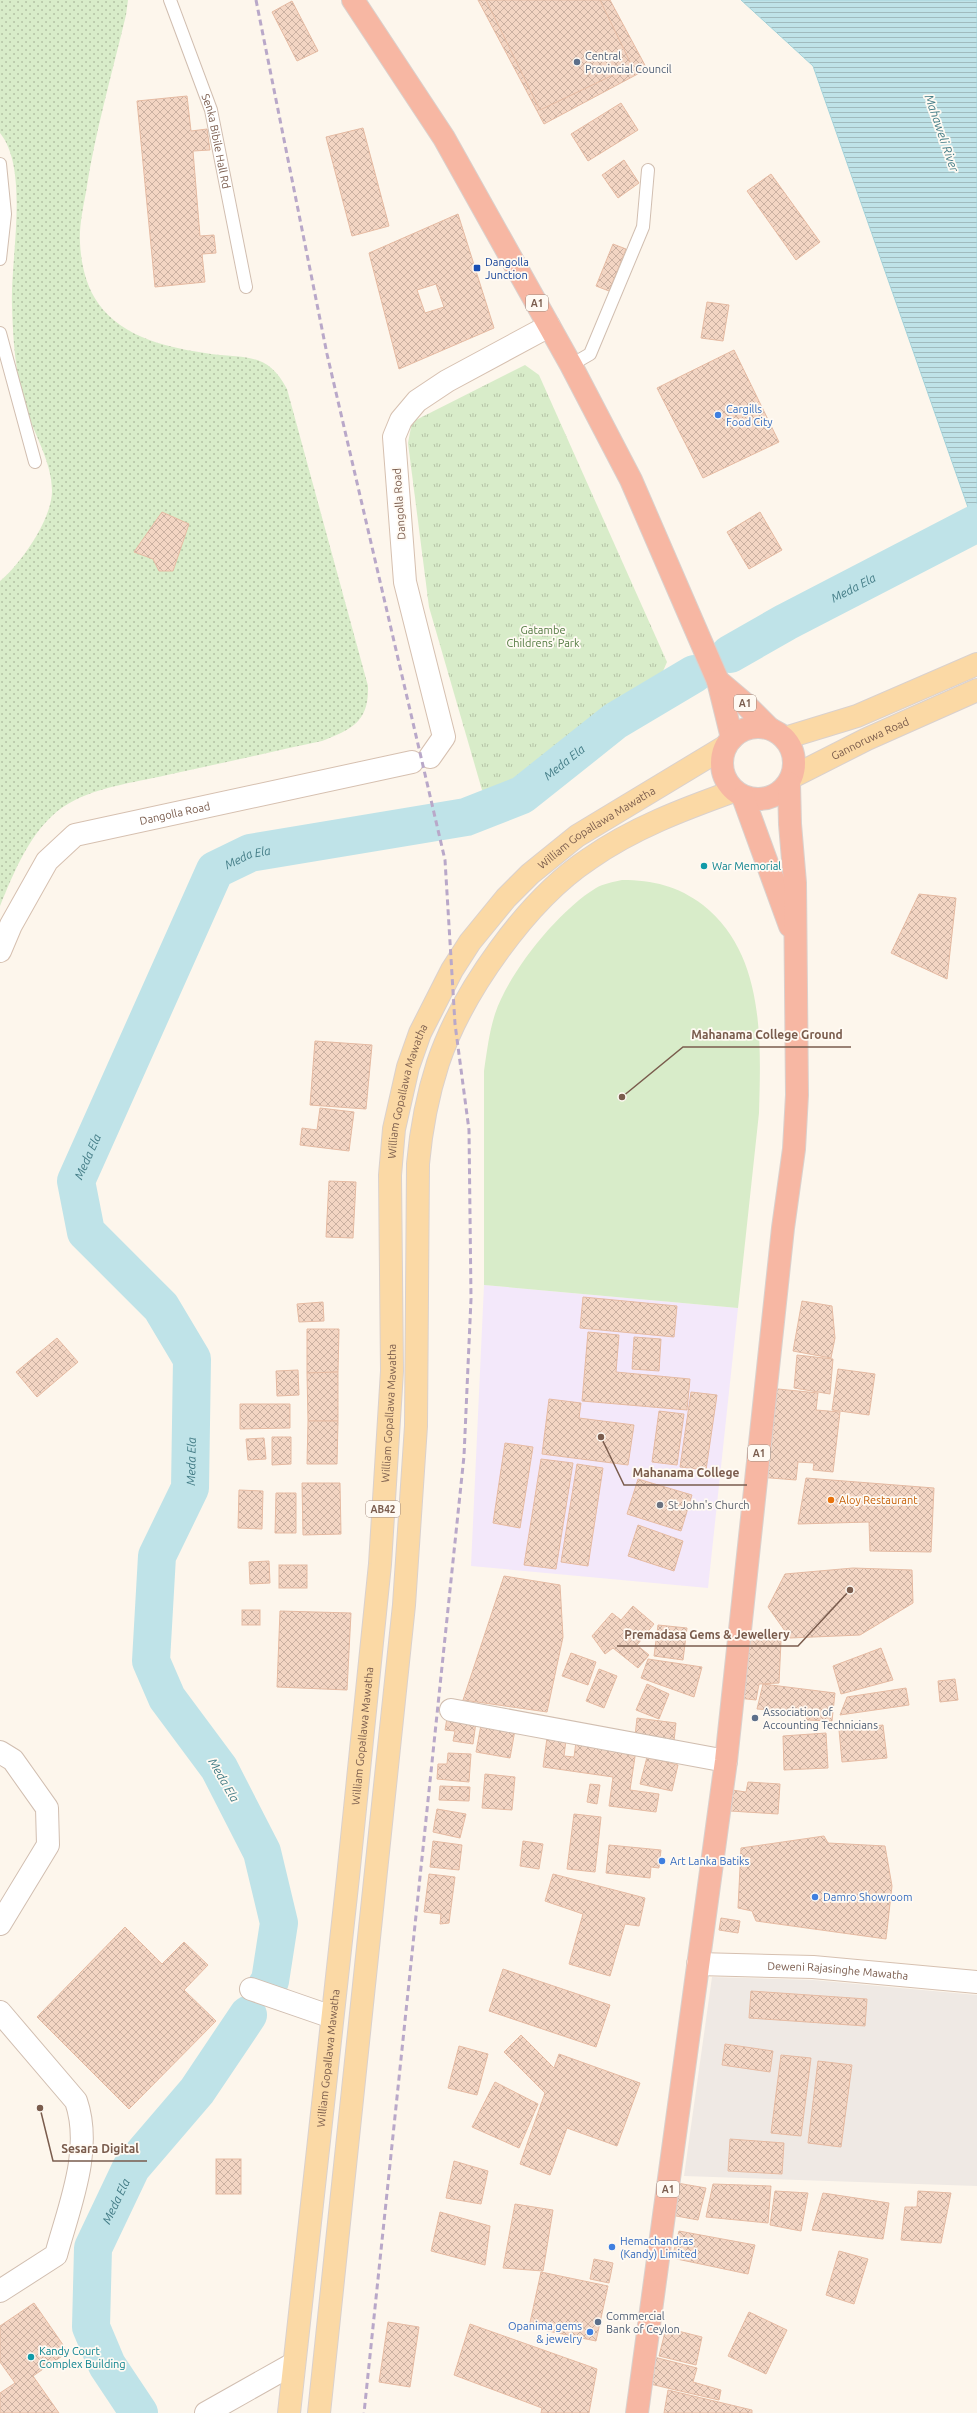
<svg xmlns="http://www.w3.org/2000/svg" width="977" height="2413" viewBox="0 0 977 2413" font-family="Ubuntu,sans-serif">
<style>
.industrial{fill:#efe9e4}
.education{fill:#f3e8fa}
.grass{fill:#d8ecc9}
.park{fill:url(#park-tufts)}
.garden{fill:url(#garden-dots)}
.water{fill:url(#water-rules);stroke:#a5d3da}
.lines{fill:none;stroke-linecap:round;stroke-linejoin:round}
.river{stroke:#bfe3e8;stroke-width:38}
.building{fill:url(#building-cross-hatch);stroke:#e6bba3;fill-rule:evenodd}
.lane-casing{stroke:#d1beb0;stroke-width:14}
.street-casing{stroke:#d1beb0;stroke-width:24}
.secondary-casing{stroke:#d6c0b0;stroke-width:24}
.primary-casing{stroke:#dad1cd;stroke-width:24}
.highway-casing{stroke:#dad1cd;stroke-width:24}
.lane{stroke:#fff;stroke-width:12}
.street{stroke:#fff;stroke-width:22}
.secondary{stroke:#fff;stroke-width:22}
.primary{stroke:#fbd9a5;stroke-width:22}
.highway{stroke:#f7b7a3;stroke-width:22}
.rail{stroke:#b9a8c9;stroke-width:3;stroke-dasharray:6 4;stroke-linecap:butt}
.service-dot{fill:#5c6f8a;stroke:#fffaf3;stroke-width:1.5}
.transit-dot{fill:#1a4fb4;stroke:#fffaf3;stroke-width:1.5}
.shop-dot{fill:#3f7fe0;stroke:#fffaf3;stroke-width:1.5}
.culture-dot{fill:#0f9aa8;stroke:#fffaf3;stroke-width:1.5}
.food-dot{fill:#e8710a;stroke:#fffaf3;stroke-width:1.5}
.worship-dot{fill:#6b7280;stroke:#fffaf3;stroke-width:1.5}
.labels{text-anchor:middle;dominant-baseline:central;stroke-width:3.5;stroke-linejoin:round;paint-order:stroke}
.shield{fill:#fffaf3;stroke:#a28b7f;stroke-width:1}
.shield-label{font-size:10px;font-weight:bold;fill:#7a5c4d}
.service-label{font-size:11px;fill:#4e5e75;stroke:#fffaf3;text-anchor:start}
.street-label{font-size:11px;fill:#7a5c4d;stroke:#fffaf3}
.transit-label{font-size:11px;fill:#164399;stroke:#fffaf3;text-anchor:start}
.shop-label{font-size:11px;fill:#366cbe;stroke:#fffaf3;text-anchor:start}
.park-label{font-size:11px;fill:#537a41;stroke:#fffaf3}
.culture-label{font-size:11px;fill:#0d838f;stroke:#fffaf3;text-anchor:start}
.food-label{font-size:11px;fill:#c56008;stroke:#fffaf3;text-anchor:start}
.worship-label{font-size:11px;fill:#5b616d;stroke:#fffaf3;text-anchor:start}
.water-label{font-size:12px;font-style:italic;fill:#437c86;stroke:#fffaf3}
.leader{fill:none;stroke:#7a5c4d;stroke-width:1.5}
.callout-dot{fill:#7a5c4d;stroke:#fffaf3;stroke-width:1.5}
.callout-label{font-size:12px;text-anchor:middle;font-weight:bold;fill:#7a5c4d;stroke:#fffaf3;stroke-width:3.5;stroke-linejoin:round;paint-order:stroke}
</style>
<defs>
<pattern id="park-tufts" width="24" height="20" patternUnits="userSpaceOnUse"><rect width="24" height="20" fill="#d8ecc9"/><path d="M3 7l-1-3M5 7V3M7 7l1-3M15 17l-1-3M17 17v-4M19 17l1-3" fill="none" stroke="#b4c2a5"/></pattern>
<pattern id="garden-dots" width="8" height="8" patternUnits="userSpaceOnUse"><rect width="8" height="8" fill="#d8ecc9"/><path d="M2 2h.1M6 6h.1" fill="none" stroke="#b4c2a5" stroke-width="1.8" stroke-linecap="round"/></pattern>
<pattern id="water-rules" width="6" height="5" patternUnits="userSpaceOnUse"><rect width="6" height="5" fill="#bfe3e8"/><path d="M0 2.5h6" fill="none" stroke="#a0bbbe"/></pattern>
<pattern id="building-cross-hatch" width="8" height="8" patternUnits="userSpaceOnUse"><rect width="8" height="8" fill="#f3d5c3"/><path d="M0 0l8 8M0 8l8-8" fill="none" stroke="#cab0a1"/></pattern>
</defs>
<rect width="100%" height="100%" fill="#fdf6ec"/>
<!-- industrial -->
<polygon class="industrial" points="712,1977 813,1980 977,1995 977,2186 684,2176"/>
<!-- education -->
<polygon class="education" points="484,1285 738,1308 708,1588 471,1566"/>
<!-- grass -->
<path class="grass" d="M622,880c31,0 56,6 81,25 62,49 58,136 56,208l-21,195 -254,-23v-214c3,-20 5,-38 11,-57 14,-42 63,-103 101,-126 7,-4 17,-6 26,-8z"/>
<!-- park -->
<polygon class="park" points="525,365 539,375 667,662 660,678 501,794 482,790 429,607 408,443 412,422"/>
<!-- garden -->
<path class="garden" d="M0,0h128l-2,15c-14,59 -31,117 -40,177 -3,16 -7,35 -6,51 1,21 6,43 18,60 25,36 73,45 113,51 36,4 57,-1 76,35l81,297c1,36 -16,43 -46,55 -52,11 -103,23 -155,34 -34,8 -74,12 -104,32 -32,22 -49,65 -63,99v-325c21,-17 52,-62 52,-90 0,-30 -19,-58 -27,-86 -10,-33 -12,-66 -13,-99 -2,-47 18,-136 -12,-173z"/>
<!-- water -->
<polygon class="water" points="741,0 977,0 977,533 813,66"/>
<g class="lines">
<!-- river -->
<g class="river">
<path id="s1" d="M730,654l56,-32 191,-99"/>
<path id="s2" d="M267,1985l3,-4 9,-58 -17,-71 -43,-84 -52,-70 -16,-37 6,-105 33,-68 2,-129 -31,-52 -75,-75 -10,-51 139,-311 35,-17 216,-36 56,-22 93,-74 79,-47"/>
<path id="s3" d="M139,2413l-32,-48 -16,-38 2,-79 38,-80 66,-77 51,-76"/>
</g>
</g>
<!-- building -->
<g class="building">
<polygon points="478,0 512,0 539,55 567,41 547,0 610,0 647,69 544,124"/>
<polygon points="486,0 600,0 632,66 540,110"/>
<polygon points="292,1 318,51 297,61 272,12"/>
<polygon points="187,96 191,131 207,129 210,150 193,151 200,236 214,235 216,253 202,254 205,282 155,287 137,101"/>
<polygon points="621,103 638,130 588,161 571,134"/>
<polygon points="363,128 389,226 352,236 326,137"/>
<polygon points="624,160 639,183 618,198 602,175"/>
<polygon points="771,174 820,242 796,260 747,191"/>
<path d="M458,214l36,114 -95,41 -30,-116zM436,284l8,23 -19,6 -8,-23z"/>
<polygon points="613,244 626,249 609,291 596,286"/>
<polygon points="707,302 729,305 723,341 701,338"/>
<polygon points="734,350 779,442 703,478 657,388"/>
<polygon points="162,512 189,524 173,571 159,571 153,559 134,552"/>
<polygon points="760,512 782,550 749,569 727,532"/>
<polygon points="919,894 956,898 947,979 891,953"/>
<polygon points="315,1041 372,1045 366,1109 310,1105"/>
<polygon points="320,1108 354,1112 349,1151 300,1145 302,1128 317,1130"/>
<polygon points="329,1181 356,1182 353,1238 326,1237"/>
<polygon points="583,1297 677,1306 674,1337 580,1328"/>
<polygon points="802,1301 832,1306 835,1338 831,1358 793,1351"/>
<polygon points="323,1302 324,1321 299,1322 297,1304"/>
<polygon points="307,1329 339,1329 338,1372 307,1373"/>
<polygon points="588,1332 619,1335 616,1372 690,1379 687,1410 582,1401"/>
<polygon points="634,1337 661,1339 659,1371 632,1369"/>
<polygon points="57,1338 78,1362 37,1397 16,1372"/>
<polygon points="797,1355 833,1359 830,1394 794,1388"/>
<polygon points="838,1369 875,1374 869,1415 832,1410"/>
<polygon points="298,1370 299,1395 277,1396 276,1371"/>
<polygon points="338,1372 338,1421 308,1421 307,1373"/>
<polygon points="768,1388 818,1393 816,1410 840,1412 833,1472 813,1470 814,1463 798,1462 796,1480 758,1477"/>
<polygon points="691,1392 717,1395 706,1470 680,1467"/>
<polygon points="549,1399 581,1403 579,1418 634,1425 628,1465 542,1454"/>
<polygon points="240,1404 290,1404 290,1428 240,1429"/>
<polygon points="659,1411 684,1414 677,1465 652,1462"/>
<polygon points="308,1421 338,1421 337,1464 307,1464"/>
<polygon points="272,1437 291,1437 291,1464 272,1465"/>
<polygon points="264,1438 266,1459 248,1460 246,1439"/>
<polygon points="505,1443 533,1447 520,1528 493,1523"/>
<polygon points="541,1459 573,1463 556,1569 524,1565"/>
<polygon points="577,1464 603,1468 588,1566 561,1562"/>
<polygon points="806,1478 934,1488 931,1552 870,1551 869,1522 798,1524"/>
<polygon points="638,1479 692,1495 681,1531 627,1514"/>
<polygon points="302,1483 340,1483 341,1534 303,1535"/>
<polygon points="239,1490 263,1491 262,1529 238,1528"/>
<polygon points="276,1493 296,1493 296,1533 275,1533"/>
<polygon points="638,1525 683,1541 674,1571 628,1556"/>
<polygon points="269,1561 270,1583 250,1584 249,1562"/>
<rect x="279" y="1565" width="28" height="23"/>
<polygon points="853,1568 912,1570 913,1603 860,1635 790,1638 768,1607 785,1574"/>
<polygon points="504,1576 560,1585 563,1637 547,1712 463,1700"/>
<polygon points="633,1606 654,1624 637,1645 649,1655 638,1668 613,1648 605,1654 592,1636 612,1613 621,1620"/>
<rect x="242" y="1610" width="18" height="15"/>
<polygon points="280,1611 351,1613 347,1690 277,1687"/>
<polygon points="658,1625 687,1628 683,1660 654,1656"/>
<polygon points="743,1634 781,1641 779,1683 759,1684 756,1700 738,1698"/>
<polygon points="881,1648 893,1680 841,1694 833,1666"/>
<polygon points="571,1653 596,1662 588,1685 562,1676"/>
<polygon points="648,1659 702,1667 694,1697 641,1678"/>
<polygon points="599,1669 617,1676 604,1708 586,1701"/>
<polygon points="955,1679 958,1700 940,1702 938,1681"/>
<polygon points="647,1684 669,1694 659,1719 636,1710"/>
<polygon points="763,1684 835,1693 832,1721 807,1720 804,1712 757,1709"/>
<polygon points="906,1688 909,1705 840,1715 847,1697"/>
<polygon points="447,1718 476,1722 473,1744 453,1741 455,1731 445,1730"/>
<polygon points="637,1718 676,1723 674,1741 635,1736"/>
<polygon points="481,1725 515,1730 510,1758 476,1752"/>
<polygon points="883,1725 887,1758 842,1762 839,1730"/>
<polygon points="826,1733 828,1768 784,1770 783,1736"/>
<polygon points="547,1738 566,1740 564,1756 574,1757 576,1742 636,1750 630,1790 659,1794 656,1812 609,1806 613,1777 543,1767"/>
<polygon points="448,1753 471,1754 469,1782 437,1779 438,1764 447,1764"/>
<polygon points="647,1757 678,1765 672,1791 640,1784"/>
<polygon points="485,1774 515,1777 512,1810 482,1808"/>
<polygon points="748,1782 780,1784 778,1814 730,1811 732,1790 746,1792"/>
<polygon points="590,1784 600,1785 597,1804 587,1802"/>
<polygon points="440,1786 470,1787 469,1801 439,1800"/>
<polygon points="437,1809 466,1814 460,1838 433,1832"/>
<polygon points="574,1814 601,1817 595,1872 567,1869"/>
<polygon points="824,1836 828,1843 885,1846 892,1886 886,1939 756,1921 752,1911 738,1908 741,1848"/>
<polygon points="433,1841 462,1845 459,1870 430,1867"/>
<polygon points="523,1841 543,1844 539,1869 520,1866"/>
<polygon points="609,1845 661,1850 659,1868 651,1867 650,1878 606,1873"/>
<polygon points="429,1874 455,1877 449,1923 440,1924 441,1914 424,1912"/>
<polygon points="553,1874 645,1898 639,1926 625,1924 610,1976 569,1964 583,1914 545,1901"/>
<polygon points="721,1918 740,1921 738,1933 719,1930"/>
<polygon points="125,1927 162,1964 184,1942 208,1965 184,1990 216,2021 129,2109 37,2017"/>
<polygon points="503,1969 610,2005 596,2047 489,2011"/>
<polygon points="751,1991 867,1999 865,2026 749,2018"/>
<polygon points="521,2035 554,2068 559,2054 640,2083 617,2146 567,2128 550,2175 520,2164 545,2093 504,2052"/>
<polygon points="725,2044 773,2051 770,2072 722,2065"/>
<polygon points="459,2046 488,2054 477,2095 448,2088"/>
<polygon points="781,2055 811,2058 801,2136 771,2133"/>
<polygon points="818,2061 852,2065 841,2147 808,2143"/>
<polygon points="495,2082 538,2104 519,2148 472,2127"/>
<polygon points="730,2139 784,2143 782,2174 728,2171"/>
<rect x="216" y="2159" width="25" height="35"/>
<polygon points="454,2161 488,2171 481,2204 446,2198"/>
<polygon points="677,2183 706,2188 698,2220 671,2215"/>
<polygon points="713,2184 771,2186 768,2223 706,2217"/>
<polygon points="775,2191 808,2193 801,2231 770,2225"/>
<polygon points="918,2191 951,2193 941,2243 901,2240 905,2207 917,2207"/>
<polygon points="823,2193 889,2203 883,2239 812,2230"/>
<polygon points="515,2204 553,2210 543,2271 503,2268"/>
<polygon points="440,2212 490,2226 485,2265 431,2251"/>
<polygon points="679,2231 755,2245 748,2274 672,2258"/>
<polygon points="839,2251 868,2259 854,2304 826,2295"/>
<polygon points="594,2259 613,2263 609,2283 590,2279"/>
<polygon points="541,2272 608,2286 596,2341 529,2327"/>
<polygon points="34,2303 68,2352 33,2376 59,2413 0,2413 0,2393 15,2383 0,2362 0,2326"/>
<polygon points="749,2312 787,2330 766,2374 728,2356"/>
<polygon points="388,2322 419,2327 410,2387 379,2382"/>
<polygon points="470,2324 597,2369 589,2413 541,2413 542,2408 454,2375"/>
<polygon points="666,2328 702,2337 696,2365 659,2356"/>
<polygon points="654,2357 697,2368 693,2382 721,2390 719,2400 650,2384"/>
<polygon points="668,2390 752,2410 752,2413 664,2413"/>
</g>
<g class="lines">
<!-- lane casing -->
<g class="lane-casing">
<g id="lane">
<path id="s4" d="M170,0l41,110 35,177"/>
<polyline points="0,164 5,214 0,259"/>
<polyline points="0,333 35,462"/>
<polyline points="571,365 590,354 643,227 648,170"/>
</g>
</g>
<!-- street casing -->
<g class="street-casing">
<g id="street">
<polyline points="451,1710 726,1761"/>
<polyline points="0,1752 13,1760 47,1808 48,1845 0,1924"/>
<polyline points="251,1989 332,2017"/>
<path d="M0,2012l76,89c17,49 -7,106 -20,154l-56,36"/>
<polyline points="206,2413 293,2364"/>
</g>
</g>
<!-- secondary casing -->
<g class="secondary-casing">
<g id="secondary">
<polyline points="430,757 444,737 405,582 394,437 401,420 417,401 447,381 549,326"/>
<path id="s5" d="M0,951l11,-26 36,-64 28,-26 337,-73"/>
<path id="s6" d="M698,1964l115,3 164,15"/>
</g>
</g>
<!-- primary casing -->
<g class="primary-casing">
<g id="primary">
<polyline points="785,738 857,716 977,664"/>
<path id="s7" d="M792,777l75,-38 110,-49"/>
<path id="s8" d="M289,2413l59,-536 32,-313 12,-193 -2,-196 4,-46 14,-62 12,-34 32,-63 18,-28 36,-44 24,-24 47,-38 149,-90"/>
<path d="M319,2413l85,-808 12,-179 2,-262c3,-34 9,-67 20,-101 24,-71 89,-163 151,-204 44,-31 95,-50 145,-68"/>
</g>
</g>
<!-- highway casing -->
<g class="highway-casing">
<g id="highway">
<polyline points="353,0 444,138 571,365 631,480 718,681 732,738"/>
<polyline points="718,681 744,703 769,728"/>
<circle cx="758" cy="763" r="36"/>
<polyline points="743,797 790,926"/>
<polyline points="637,2413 726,1761 783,1228 794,1149 797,1095 795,883 790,824 789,783"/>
</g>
</g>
<!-- lane -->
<use href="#lane" class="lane"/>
<!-- street -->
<use href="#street" class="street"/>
<!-- secondary -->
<use href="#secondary" class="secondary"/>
<!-- primary -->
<use href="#primary" class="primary"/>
<!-- highway -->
<use href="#highway" class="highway"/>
<!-- rail -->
<polyline class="rail" points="256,0 327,354 445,860 455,1024 469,1130 471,1299 464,1456 364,2413"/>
</g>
<!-- markers -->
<g class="service-dot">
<circle cx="577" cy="62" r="4"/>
<circle cx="755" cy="1718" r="4"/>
<circle cx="598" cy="2322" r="4"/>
</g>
<rect class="transit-dot" x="473" y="264" width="8" height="8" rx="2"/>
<g class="shop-dot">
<circle cx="718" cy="415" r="4"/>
<circle cx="662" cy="1861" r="4"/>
<circle cx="815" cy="1897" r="4"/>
<circle cx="612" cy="2247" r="4"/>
<circle cx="590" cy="2332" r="4"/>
</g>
<g class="culture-dot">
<circle cx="704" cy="866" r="4"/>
<circle cx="31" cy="2357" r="4"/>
</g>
<circle class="food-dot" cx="831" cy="1500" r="4"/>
<circle class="worship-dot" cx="660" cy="1505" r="4"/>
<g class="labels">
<!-- shield labels -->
<g class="shield">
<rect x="526" y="295" width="22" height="16" rx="3"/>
<rect x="734" y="695" width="22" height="16" rx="3"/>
<rect x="748" y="1445" width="22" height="16" rx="3"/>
<rect x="366" y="1501" width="34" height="16" rx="3"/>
<rect x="657" y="2181" width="22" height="16" rx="3"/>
</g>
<g class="shield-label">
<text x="537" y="303">A1</text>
<text x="745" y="703">A1</text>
<text x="759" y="1453">A1</text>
<text x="383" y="1509">AB42</text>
<text x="668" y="2189">A1</text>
</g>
<!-- service labels -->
<g class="service-label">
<text x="585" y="56">Central<tspan x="585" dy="13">Provincial Council</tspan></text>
<text x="763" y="1712">Association of<tspan x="763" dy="13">Accounting Technicians</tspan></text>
<text x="606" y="2316">Commercial<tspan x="606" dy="13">Bank of Ceylon</tspan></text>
</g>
<!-- street labels -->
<g class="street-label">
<text stroke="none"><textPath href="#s4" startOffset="149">Senka Bibile Hall Rd</textPath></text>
<text transform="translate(399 504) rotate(-94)">Dangolla Road</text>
<text stroke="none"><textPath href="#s7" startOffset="87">Gannoruwa Road</textPath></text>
<text stroke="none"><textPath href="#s5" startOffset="242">Dangolla Road</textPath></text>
<text stroke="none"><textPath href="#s8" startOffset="1665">William Gopallawa Mawatha</textPath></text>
<text stroke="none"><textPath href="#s8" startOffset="1329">William Gopallawa Mawatha</textPath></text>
<text stroke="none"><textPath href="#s8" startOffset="1005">William Gopallawa Mawatha</textPath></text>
<text stroke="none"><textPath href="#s8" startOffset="681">William Gopallawa Mawatha</textPath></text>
<text stroke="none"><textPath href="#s6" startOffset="140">Deweni Rajasinghe Mawatha</textPath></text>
<text stroke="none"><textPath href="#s8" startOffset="357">William Gopallawa Mawatha</textPath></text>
</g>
<!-- transit labels -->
<g class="transit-label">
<text x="485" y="262">Dangolla<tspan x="485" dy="13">Junction</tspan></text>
</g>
<!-- shop labels -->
<g class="shop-label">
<text x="726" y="409">Cargills<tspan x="726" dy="13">Food City</tspan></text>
<text x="670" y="1861">Art Lanka Batiks</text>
<text x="823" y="1897">Damro Showroom</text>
<text x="620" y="2241">Hemachandras<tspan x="620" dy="13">(Kandy) Limited</tspan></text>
<text x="582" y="2326" text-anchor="end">Opanima gems<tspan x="582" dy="13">&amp; jewelry</tspan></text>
</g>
<!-- park labels -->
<g class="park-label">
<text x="543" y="630">Gatambe<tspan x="543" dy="13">Childrens' Park</tspan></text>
</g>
<!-- culture labels -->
<g class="culture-label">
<text x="712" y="866">War Memorial</text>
<text x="39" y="2351">Kandy Court<tspan x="39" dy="13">Complex Building</tspan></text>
</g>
<!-- food labels -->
<g class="food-label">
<text x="839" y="1500">Aloy Restaurant</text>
</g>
<!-- worship labels -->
<g class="worship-label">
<text x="668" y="1505">St John's Church</text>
</g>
<!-- water labels -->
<g class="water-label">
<text transform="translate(942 133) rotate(71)">Mahaweli River</text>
<text stroke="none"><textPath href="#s1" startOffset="140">Meda Ela</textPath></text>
<text stroke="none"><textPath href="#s2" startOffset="1599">Meda Ela</textPath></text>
<text stroke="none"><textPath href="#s2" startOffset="1263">Meda Ela</textPath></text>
<text stroke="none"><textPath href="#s2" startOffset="914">Meda Ela</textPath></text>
<text stroke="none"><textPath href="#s2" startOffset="566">Meda Ela</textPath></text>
<text transform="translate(224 1780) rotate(60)">Meda Ela</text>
<text stroke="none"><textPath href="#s3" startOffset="230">Meda Ela</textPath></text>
</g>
</g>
<!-- callouts -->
<path class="leader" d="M622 1097L683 1047H851M601 1437L624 1485H747M850 1590L798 1646H617M40 2108L53 2161H147"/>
<g class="callout-dot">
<circle cx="622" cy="1097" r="4"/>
<circle cx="601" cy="1437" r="4"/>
<circle cx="850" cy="1590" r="4"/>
<circle cx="40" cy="2108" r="4"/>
</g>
<g class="callout-label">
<text x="767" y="1039">Mahanama College Ground</text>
<text x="686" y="1477">Mahanama College</text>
<text x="707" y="1639">Premadasa Gems &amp; Jewellery</text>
<text x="100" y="2153">Sesara Digital</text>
</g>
</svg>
